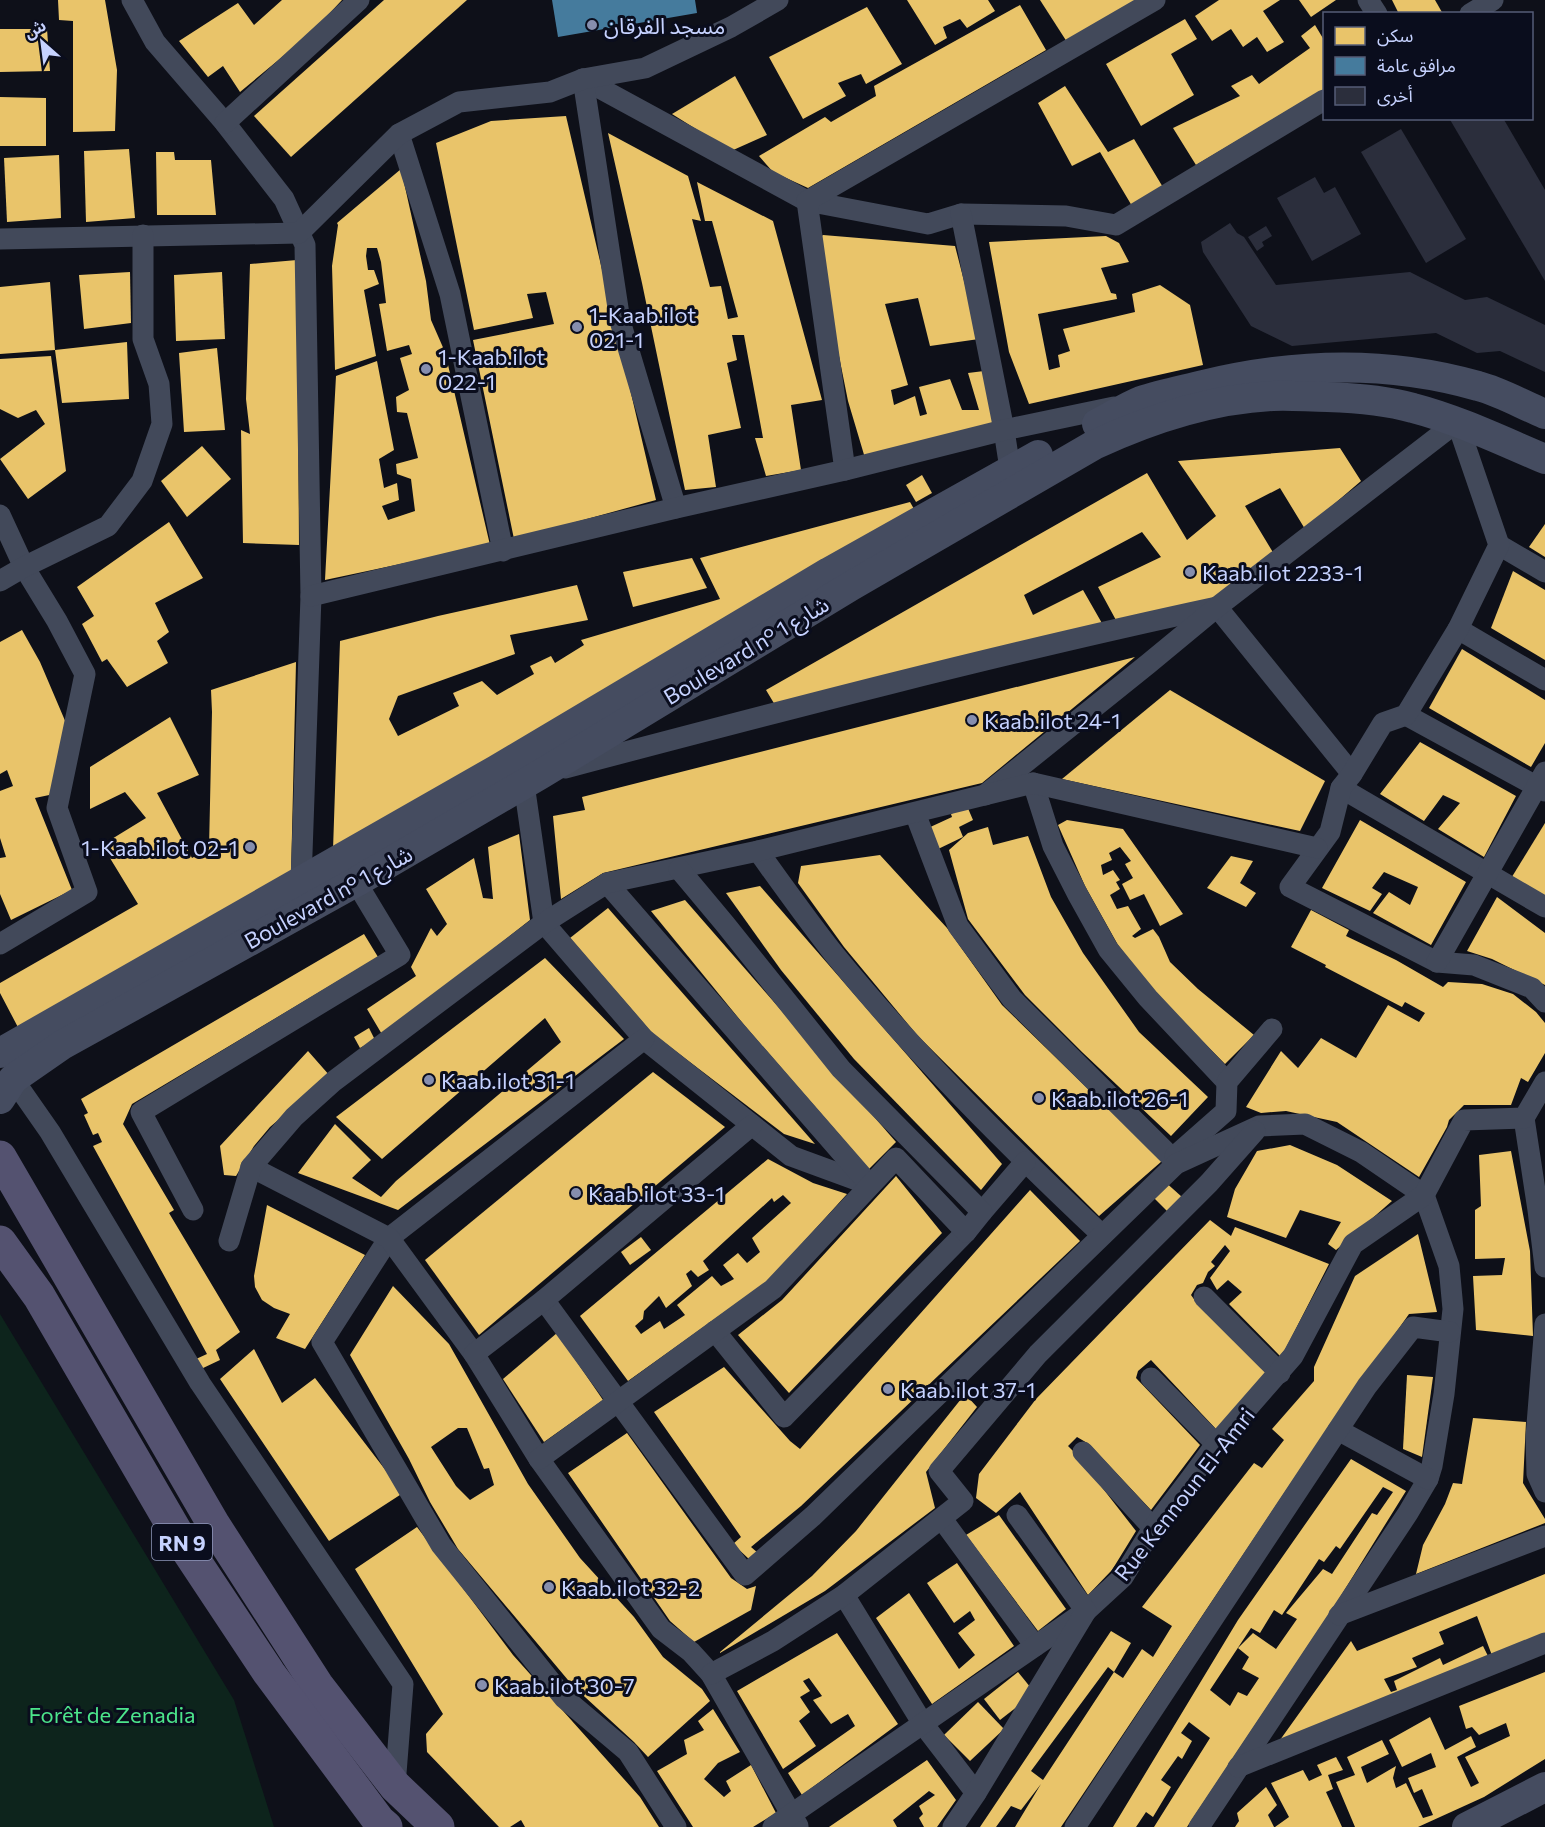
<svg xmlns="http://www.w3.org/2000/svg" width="1545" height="1827" viewBox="0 0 1545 1827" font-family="Commissioner,'Noto Sans Arabic',sans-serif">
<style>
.green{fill:#0d241c}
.homes{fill:#e9c46a;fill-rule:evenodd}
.public{fill:#457b9d}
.building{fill:#2b2e3c}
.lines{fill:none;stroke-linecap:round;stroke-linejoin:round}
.street{stroke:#42495a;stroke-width:21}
.secondary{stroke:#454c60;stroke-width:30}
.primary{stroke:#545270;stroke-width:33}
.poi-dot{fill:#868eae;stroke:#0a0d1d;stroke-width:2}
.labels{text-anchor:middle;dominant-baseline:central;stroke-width:6;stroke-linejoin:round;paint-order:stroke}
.shield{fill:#0a0d1d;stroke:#8e97bb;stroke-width:1.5}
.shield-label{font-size:21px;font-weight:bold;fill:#c6d2ff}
.poi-label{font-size:22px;fill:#c6d2ff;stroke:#0a0d1d;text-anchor:start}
.street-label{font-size:22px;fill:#c6d2ff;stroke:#0a0d1d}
.park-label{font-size:22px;fill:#4ce58b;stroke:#0a0d1d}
</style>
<rect width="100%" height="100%" fill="#0e1019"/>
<!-- green -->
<polygon class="green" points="0,1314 234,1700 274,1827 0,1827"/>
<!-- homes -->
<g class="homes">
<polygon points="58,0 105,0 117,70 115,131 73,132 73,21 59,20"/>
<polygon points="282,0 342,0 311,33 240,92 223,66 208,77 179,41 238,3 254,25"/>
<polygon points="384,0 467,0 291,157 254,116"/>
<polygon points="907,0 988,0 995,11 967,28 960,19 943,27 947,38 935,45"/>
<polygon points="1040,0 1142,0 1067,42"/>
<polygon points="1219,0 1280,0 1263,11 1284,42 1267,52 1257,37 1243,47 1231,29 1212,41 1195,16"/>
<polygon points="1299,0 1336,0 1311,17"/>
<polygon points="1392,0 1435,0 1443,14 1399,14"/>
<polygon points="1020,5 1046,50 808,188 773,172 759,156 825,117 831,122 876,96 874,86"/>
<polygon points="867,7 902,64 866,84 861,74 838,83 846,96 803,119 769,57"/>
<polygon points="1185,19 1197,39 1171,54 1194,95 1141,126 1106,64"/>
<polygon points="1315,25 1324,40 1324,89 1196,165 1173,128 1240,96 1231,86 1252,75 1259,84 1310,48 1301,36"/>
<polygon points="0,29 47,29 50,71 0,72"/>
<polygon points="735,76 767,135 731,151 672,114"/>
<polygon points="1065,86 1108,152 1134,139 1164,189 1132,206 1100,152 1072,166 1038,103"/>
<polygon points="0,97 46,98 46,146 0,146"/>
<polygon points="566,116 656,500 514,539 473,340 554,324 546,292 527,294 533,318 474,330 436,143 491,121"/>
<polygon points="608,133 688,176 701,221 692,219 710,287 721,286 728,319 738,317 712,221 705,221 697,182 773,221 822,400 791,405 801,470 766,476 755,438 763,438 744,335 732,335 737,360 727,363 741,428 708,435 716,487 685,490 642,283"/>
<polygon points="129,149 135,218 86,222 84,151"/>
<polygon points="156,152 174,152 175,160 211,160 216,215 157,215"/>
<polygon points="59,155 61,218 7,222 4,158"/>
<polygon points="401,169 426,281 431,320 445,352 490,545 325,580 336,376 377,361 394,450 379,459 384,488 397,483 399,500 382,506 388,520 415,511 411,479 397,474 396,464 418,458 407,413 397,412 396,397 409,390 400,358 412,354 409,345 387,351 379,304 386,303 381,262 377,248 367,248 366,256 368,270 374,270 379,284 364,290 376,356 335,370 332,266 338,225 337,223"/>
<polygon points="823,235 955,246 979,339 930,346 918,298 885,304 908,385 891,390 894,405 915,396 920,416 927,414 919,387 950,379 962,410 979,410 968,373 984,371 997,426 865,458 848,401 824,281 819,238"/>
<polygon points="1106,236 1119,243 1129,262 1101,268 1111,293 1116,294 1117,299 1038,314 1049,370 1060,367 1058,355 1070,351 1063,329 1135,312 1132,294 1160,285 1190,305 1203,365 1029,404 1009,352 989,242"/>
<polygon points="297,260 299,545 243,543 241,430 250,434 246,399 250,264"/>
<polygon points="130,272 131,323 84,329 79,275"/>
<polygon points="222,272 225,339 176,341 174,275"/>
<polygon points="50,282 55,350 127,342 129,399 62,403 55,350 0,354 0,287"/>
<polygon points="217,348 225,430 184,432 179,353"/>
<polygon points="51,356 66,471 28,499 0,459 45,424 36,410 18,418 0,409 0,359"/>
<polygon points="202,446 231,479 187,517 161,481"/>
<polygon points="1340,448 1361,481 1305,529 1280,488 1245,506 1274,554 1216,599 1117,622 1098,587 1161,557 1142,532 1024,595 1033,615 1083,590 1103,625 775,705 766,690 1147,473 1187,540 1216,516 1178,461"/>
<polygon points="922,475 932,493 916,502 906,485"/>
<polygon points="910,502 918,516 333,850 340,641 438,616 577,585 588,620 510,635 515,654 398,696 389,719 398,736 459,706 453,693 482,681 497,695 534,674 530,666 551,656 555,663 584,645 581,640 720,599 700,558"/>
<polygon points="169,522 203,578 155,603 169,632 157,641 168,663 127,687 107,659 102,662 82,624 94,616 77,587"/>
<polygon points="1545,524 1545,557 1529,547"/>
<polygon points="692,558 707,588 633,607 623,572"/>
<polygon points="1513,571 1545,590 1545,660 1491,628"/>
<polygon points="22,630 40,662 66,723 54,794 35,798 72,890 11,920 0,894 0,858 6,857 0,838 0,791 13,786 7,770 0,774 0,642"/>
<polygon points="1462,649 1545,700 1545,743 1531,767 1429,708"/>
<polygon points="1135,657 982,783 603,873 561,899 553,816 585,810 582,797"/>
<polygon points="296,662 291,876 21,1033 0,993 0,983 138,904 102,845 146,818 125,792 90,809 90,767 170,717 199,775 157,793 192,858 209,849 212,712 211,690"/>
<polygon points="1170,690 1325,781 1300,831 1062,779"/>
<polygon points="1420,742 1516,796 1484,857 1438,829 1460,803 1443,795 1424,821 1380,794"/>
<polygon points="967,806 973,820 959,827 963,837 936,850 926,829 952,817 951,814"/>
<polygon points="1067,820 1123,829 1183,914 1160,926 1144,894 1130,900 1122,884 1133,878 1125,864 1131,861 1120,847 1109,853 1112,860 1101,865 1103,875 1113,870 1120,880 1116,882 1120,889 1110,895 1117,909 1128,906 1141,929 1132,936 1135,938 1153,929 1159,937 1170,962 1198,989 1254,1035 1225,1064 1154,992 1118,945 1085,886 1058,825"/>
<polygon points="1360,820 1466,882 1431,945 1373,913 1389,892 1410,905 1418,887 1384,872 1372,888 1382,894 1370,911 1322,888"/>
<polygon points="1545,823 1545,902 1510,880"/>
<polygon points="988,827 993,845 1028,836 1051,897 1083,953 1139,1032 1208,1097 1171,1136 1082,1052 1025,995 968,919 949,850 968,833"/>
<polygon points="519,834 530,920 383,1036 367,1009 416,976 411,967 431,928 437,936 447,924 426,889 474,858 483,898 493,899 488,847"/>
<polygon points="880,855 947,928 1002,1005 1162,1161 1099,1216 917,1035 844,947 798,883 801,866"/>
<polygon points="1231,856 1253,861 1240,883 1256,893 1246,907 1207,888"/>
<polygon points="760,886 1002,1164 981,1190 854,1059 781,970 726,893"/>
<polygon points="1497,897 1545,933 1545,985 1492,959 1467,951"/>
<polygon points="685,900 896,1142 869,1169 745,1026 651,911"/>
<polygon points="608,908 815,1144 784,1134 652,1033 570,938"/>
<polygon points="1311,910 1349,930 1346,936 1396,960 1443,987 1448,982 1482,984 1513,994 1536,1012 1545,1023 1545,1053 1528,1082 1521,1078 1511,1105 1464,1105 1449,1120 1447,1127 1419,1177 1337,1122 1286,1111 1261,1113 1246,1107 1281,1051 1298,1068 1321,1038 1356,1058 1388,1005 1419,1022 1425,1013 1405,1002 1402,1007 1325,967 1326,965 1291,947"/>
<polygon points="364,934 378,957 132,1104 123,1124 174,1210 169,1213 240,1332 216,1350 220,1360 201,1369 196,1359 207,1354 93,1146 102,1142 98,1133 93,1135 84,1115 88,1113 81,1099"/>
<polygon points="545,958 624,1039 398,1210 298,1173 335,1124 371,1160 352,1178 381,1197 396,1181 561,1042 545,1018 382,1159 336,1117"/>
<polygon points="369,1028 375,1040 360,1048 354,1037"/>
<polygon points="308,1051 330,1076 270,1127 254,1146 236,1176 224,1175 220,1146"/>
<polygon points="653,1072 725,1127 479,1335 425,1260"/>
<polygon points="1290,1145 1337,1165 1392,1201 1336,1250 1328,1244 1341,1222 1300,1210 1286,1238 1227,1217 1235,1189 1257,1151"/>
<polygon points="1511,1151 1530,1251 1533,1336 1476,1330 1473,1276 1502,1275 1505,1258 1475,1259 1475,1210 1481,1206 1479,1155"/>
<path d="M768,1159l45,24 34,11 -79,87 -140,100 -48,-65zM783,1195l8,8 -39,35 8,14 -13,11 -9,-10 -15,12 11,14 -13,7 -9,-10 -35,29 8,10 -21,14 -4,-8 -19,13 -6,-8 8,-7 1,-8 15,-15 7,12 26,-22 -6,-12 5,-4 7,7 11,-7 -6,-9 69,-63 2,4z"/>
<polygon points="896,1176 942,1233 789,1393 738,1335 782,1300"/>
<polygon points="1163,1180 1182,1197 1168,1212 1150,1194"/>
<polygon points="1030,1190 1080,1241 801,1506 751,1547 758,1553 751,1561 733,1544 741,1537 654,1412 724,1367 790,1441 800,1449"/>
<polygon points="267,1205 365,1255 305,1349 276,1338 290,1314 274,1308 262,1300 255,1287 254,1276"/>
<polygon points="1210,1220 1231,1236 1235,1227 1329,1264 1286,1348 1280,1356 1229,1304 1242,1292 1228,1280 1217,1290 1210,1278 1230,1251 1225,1245 1211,1262 1215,1266 1208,1272 1203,1283 1197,1285 1191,1295 1196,1302 1268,1375 1216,1429 1151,1360 1138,1371 1136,1378 1200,1445 1151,1510 1089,1444 1077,1437 1068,1446 1076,1454 1136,1531 1112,1570 1088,1595 1020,1492 996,1513 976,1498 979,1474 1036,1399"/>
<path d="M1418,1234l19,78 -28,2 -102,145 -246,368h-46l26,-43 -20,26 -10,-4 -15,21h-16l131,-196 20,12 -17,29 9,6 19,-29 11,8 19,-31 -30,-19 112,-144 8,5 22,-28 -12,-11 42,-48v-14l41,-91zM1108,1667l6,5 -71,108 -12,-9z"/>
<polygon points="641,1237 651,1250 630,1265 621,1252"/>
<path d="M393,1286l56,58 79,140 52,74 54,59 29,40 39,32 8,12 -62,56 -14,-15 -61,-56 -115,-137 -28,-47 -21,-43 -59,-104zM458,1428h9l17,41 5,-1 5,17 -24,15 -14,-14 -25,-39z"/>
<polygon points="557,1333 603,1400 544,1442 503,1379"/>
<polygon points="254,1349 282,1403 315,1378 403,1493 329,1541 220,1379"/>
<polygon points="1407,1375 1433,1377 1422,1457 1403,1449"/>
<polygon points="965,1394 977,1407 926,1472 935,1508 825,1591 720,1653 720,1652 812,1576 856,1531"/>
<polygon points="1473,1418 1526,1422 1523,1483 1545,1519 1545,1523 1416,1574 1423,1545 1445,1504 1453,1483 1462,1484"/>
<polygon points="627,1433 731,1578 747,1589 756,1586 751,1610 694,1642 670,1621 568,1473"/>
<path d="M1351,1459l55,32 -69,111 -150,225h-33l56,-89 -21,-16 -8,11 11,8 -10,18 -4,-3 -17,24 10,7 -18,30 -7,-5 -10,15h-23l125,-207zM1383,1487l10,5 -16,23 -5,-2 -40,61 -9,-5 -37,44 11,6 -21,30 -23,-16 -15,15 11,9 -7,12 17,9 -12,18 -9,-4 -8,14 -20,-16 41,-62 9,5 14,-23 8,5 37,-56 5,3 12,-16 4,3z"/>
<polygon points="999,1515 1066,1609 1038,1631 966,1535"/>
<polygon points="417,1527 513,1655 640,1797 659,1827 525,1827 521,1820 510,1827 499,1827 427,1752 426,1734 443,1714 355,1569"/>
<polygon points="957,1563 1014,1646 932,1704 876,1618 909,1593 959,1669 975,1655 958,1633 975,1620 970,1611 954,1623 927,1583"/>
<polygon points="1545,1574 1545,1634 1493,1658 1477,1616 1439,1632 1444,1644 1412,1658 1417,1667 1384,1679 1391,1692 1397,1690 1394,1681 1440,1658 1443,1665 1483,1646 1488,1656 1280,1740 1351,1641 1357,1651"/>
<polygon points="837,1633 898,1724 802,1795 788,1773 855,1726 848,1714 831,1724 813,1700 822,1696 809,1678 803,1681 810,1691 800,1697 810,1712 799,1721 816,1746 783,1769 737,1691"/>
<polygon points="1018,1672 1035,1693 1000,1720 984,1699"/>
<polygon points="1545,1672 1545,1759 1484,1797 1418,1827 1355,1827 1336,1782 1355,1775 1347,1757 1382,1740 1389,1754 1361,1767 1367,1783 1396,1766 1393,1778 1396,1788 1406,1783 1423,1818 1433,1815 1422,1789 1414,1793 1408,1778 1436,1767 1431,1753 1402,1767 1389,1740 1430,1717 1445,1750 1471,1736 1476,1747 1457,1757 1471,1787 1479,1783 1465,1757 1510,1736 1506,1723 1479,1735 1472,1727 1466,1729 1459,1706"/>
<polygon points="978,1702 1004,1729 970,1761 944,1735"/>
<polygon points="713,1709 740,1752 718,1763 704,1779 724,1797 731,1791 726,1781 751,1765 776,1813 753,1827 693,1827 657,1771 687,1754 684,1740 704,1730 698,1721"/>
<polygon points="1336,1757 1343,1770 1328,1775 1333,1789 1326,1792 1342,1827 1275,1827 1289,1817 1271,1783 1303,1770 1309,1781 1322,1775 1317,1765"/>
<polygon points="927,1760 956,1800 937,1827 924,1827 919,1818 923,1814 919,1806 935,1795 929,1791 893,1820 897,1827 829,1827"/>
<polygon points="1266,1787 1277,1805 1268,1815 1274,1827 1235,1827 1239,1821 1237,1813"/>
</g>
<!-- public -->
<polygon class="public" points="552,0 695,0 697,13 558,37"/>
<!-- building -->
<g class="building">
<polygon points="1449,118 1503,118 1545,190 1545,281"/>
<polygon points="1401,129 1466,239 1426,263 1361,152"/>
<polygon points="1315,177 1324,193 1335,187 1361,234 1312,261 1277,198"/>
<polygon points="1230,223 1237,233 1244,237 1276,285 1410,272 1465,300 1487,297 1545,325 1545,372 1500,351 1477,353 1436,333 1292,346 1251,326 1203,252 1201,242"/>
<polygon points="1266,226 1272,236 1262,242 1264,246 1257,251 1248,237"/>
</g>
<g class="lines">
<!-- street -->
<g class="street">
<polyline points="132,0 155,42 225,123 284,199 305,245 311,596 301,882"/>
<polyline points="1368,0 1377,14"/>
<polyline points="1470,14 1493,0"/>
<polyline points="583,79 807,201 928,224 961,214 1066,216 1116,225 1324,100"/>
<polyline points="583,79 620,321 676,508"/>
<polyline points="225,123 359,0"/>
<polyline points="399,134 450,294 503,551"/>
<polyline points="961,214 1004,430 1010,469"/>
<polyline points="0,239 299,233 399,134 459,102 550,92 583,79 645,68 731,27 778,0"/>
<polyline points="845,470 807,201 1155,0"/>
<polyline points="0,515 24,567 57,621 85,674 57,808 87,892 0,944"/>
<polyline points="1499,545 1545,572"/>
<polyline points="0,581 24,567 108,526 142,481 162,424 159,384 143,339 143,235"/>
<polyline points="311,596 676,508 845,470 1004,430 1114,407"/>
<polyline points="1458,629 1545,680"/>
<polyline points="1406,715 1545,791"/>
<path d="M565,768c216,-57 433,-114 652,-161l135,167"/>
<polyline points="1033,783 1053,846 1078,895 1108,949 1148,998 1227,1082"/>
<polyline points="524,784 544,923 644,1039 791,1156 870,1185"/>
<polyline points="1341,788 1545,907"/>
<polyline points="985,795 1148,664 1217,607 1457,422 1499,545 1458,629 1406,715 1383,723 1352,774 1341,788 1330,832 1290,887 1437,962 1474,965 1532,988 1545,1002"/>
<polyline points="915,813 958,926 1012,999 1173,1159 1176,1164"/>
<path d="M758,851c25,35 50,70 76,103 82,101 174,192 268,281"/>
<polyline points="607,883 869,1184"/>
<polyline points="1437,962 1545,772"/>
<polyline points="644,1039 389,1238 322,1342 441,1545 564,1698 628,1752 676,1827"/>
<polyline points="13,1079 50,1132 200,1383 403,1684 395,1786"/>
<polyline points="1524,1118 1538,1210 1545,1267"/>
<polyline points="1175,1156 1226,1111 1227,1082 1272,1029"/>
<polyline points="251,1167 389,1238 474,1354 539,1459 661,1629 691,1652 711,1674 798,1826"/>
<polyline points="193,1210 141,1112 400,955 356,882"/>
<polyline points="982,1212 1025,1162"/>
<polyline points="229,1241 251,1167 294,1117 334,1081 544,923 607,883 758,851 1033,783 1317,848"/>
<polyline points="1204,1297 1280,1373"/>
<polyline points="544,1300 745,1575 813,1516 1176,1164 1259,1126 1305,1124 1361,1152 1424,1195 1449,1266 1453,1309 1444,1394 1432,1466 1428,1479 1408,1513 1199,1827"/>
<polyline points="1545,1324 1536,1437 1537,1474 1545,1492"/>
<polyline points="715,1331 784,1417 966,1232"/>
<polyline points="474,1354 544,1300 752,1125"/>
<polyline points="1151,1378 1216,1444"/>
<polyline points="1338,1430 1428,1479"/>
<polyline points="1083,1452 1153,1528"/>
<polyline points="539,1459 773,1289 896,1158 966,1232 982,1212 841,1069 725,924 679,869"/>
<polyline points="942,1519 1035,1646"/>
<polyline points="844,1595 923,1724 976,1793"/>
<polyline points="1339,1615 1545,1536"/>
<polyline points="711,1674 773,1641 844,1595 963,1501 939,1471 1038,1354 1209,1183 1255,1131"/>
<polyline points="1238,1767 1545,1643"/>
<polyline points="773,1827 1086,1611 1123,1577 1153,1528 1191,1478 1216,1444 1293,1356 1353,1244 1424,1195 1464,1120 1524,1118 1545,1082"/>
<polyline points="953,1827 976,1793 1086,1611 1017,1515"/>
<polyline points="1075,1827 1367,1386 1413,1327 1450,1332"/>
</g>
<!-- secondary -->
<g class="secondary">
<path d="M1097,424c14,-7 29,-17 44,-23 20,-7 42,-11 62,-16 91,-22 184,-25 275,1 23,6 45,19 67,28"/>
<polyline points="0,1053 496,770 829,572 1038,455"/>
<path d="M0,1099l13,-20 49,-34 294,-163 185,-108 310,-188 243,-141c56,-26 116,-46 179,-49 18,-1 36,1 54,1 29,1 58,3 86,11 46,12 89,33 132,51"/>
<polyline points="1467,1827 1545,1787"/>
</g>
<!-- primary -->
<g class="primary">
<polyline points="0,1157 214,1525 317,1685 395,1786 438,1827"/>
<polyline points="0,1242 39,1296 182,1542 269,1673 379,1821 386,1827"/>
</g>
</g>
<!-- markers -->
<g class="poi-dot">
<circle cx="592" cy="25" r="6"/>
<circle cx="577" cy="327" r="6"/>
<circle cx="426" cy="369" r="6"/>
<circle cx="1190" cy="572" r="6"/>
<circle cx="972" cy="720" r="6"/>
<circle cx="250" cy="847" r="6"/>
<circle cx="429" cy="1080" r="6"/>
<circle cx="1039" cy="1098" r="6"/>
<circle cx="576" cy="1193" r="6"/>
<circle cx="888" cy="1389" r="6"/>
<circle cx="549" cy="1587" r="6"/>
<circle cx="482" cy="1685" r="6"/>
</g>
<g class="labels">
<!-- shield labels -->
<rect class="shield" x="152" y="1524" width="60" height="36" rx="4.5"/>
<g class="shield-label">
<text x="182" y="1542">RN 9</text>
</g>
<!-- poi labels -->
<g class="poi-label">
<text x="604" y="25">مسجد الفرقان</text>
<text x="589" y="314">1-Kaab.ilot<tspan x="589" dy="25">021-1</tspan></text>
<text x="438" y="356">1-Kaab.ilot<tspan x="438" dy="25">022-1</tspan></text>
<text x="1202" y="572">Kaab.ilot 2233-1</text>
<text x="984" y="720">Kaab.ilot 24-1</text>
<text x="238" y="847" text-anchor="end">1-Kaab.ilot 02-1</text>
<text x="441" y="1080">Kaab.ilot 31-1</text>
<text x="1051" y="1098">Kaab.ilot 26-1</text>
<text x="588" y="1193">Kaab.ilot 33-1</text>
<text x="900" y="1389">Kaab.ilot 37-1</text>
<text x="561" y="1587">Kaab.ilot 32-2</text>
<text x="494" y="1685">Kaab.ilot 30-7</text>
</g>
<!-- street labels -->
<g class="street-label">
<text transform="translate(746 650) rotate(-31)">Boulevard n° شارع 1</text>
<text transform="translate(328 897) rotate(-29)">Boulevard n° شارع 1</text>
<text transform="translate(1184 1494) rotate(-52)">Rue Kennoun El-Amri</text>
</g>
<!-- park labels -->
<g class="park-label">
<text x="112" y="1714">Forêt de Zenadia</text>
</g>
</g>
<!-- legend -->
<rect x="1323" y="12" width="210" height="108" fill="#0a0d1d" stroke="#555c77" stroke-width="1.5"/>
<rect x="1335" y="27" width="30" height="18" fill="#e9c46a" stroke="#555c77" stroke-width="1.5"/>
<text x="1377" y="42" font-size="18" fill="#c6d2ff">سكن</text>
<rect x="1335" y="57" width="30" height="18" fill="#457b9d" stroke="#555c77" stroke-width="1.5"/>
<text x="1377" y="72" font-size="18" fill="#c6d2ff">مرافق عامة</text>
<rect x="1335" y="87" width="30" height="18" fill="#2b2e3c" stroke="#555c77" stroke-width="1.5"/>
<text x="1377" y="102" font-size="18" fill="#c6d2ff">أخرى</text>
<!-- north arrow -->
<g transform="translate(42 42) rotate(332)" stroke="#0a0d1d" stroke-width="4.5" paint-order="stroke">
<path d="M0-4.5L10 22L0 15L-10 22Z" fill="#c6d2ff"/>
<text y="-9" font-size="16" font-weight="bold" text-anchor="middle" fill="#c6d2ff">ش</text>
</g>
</svg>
